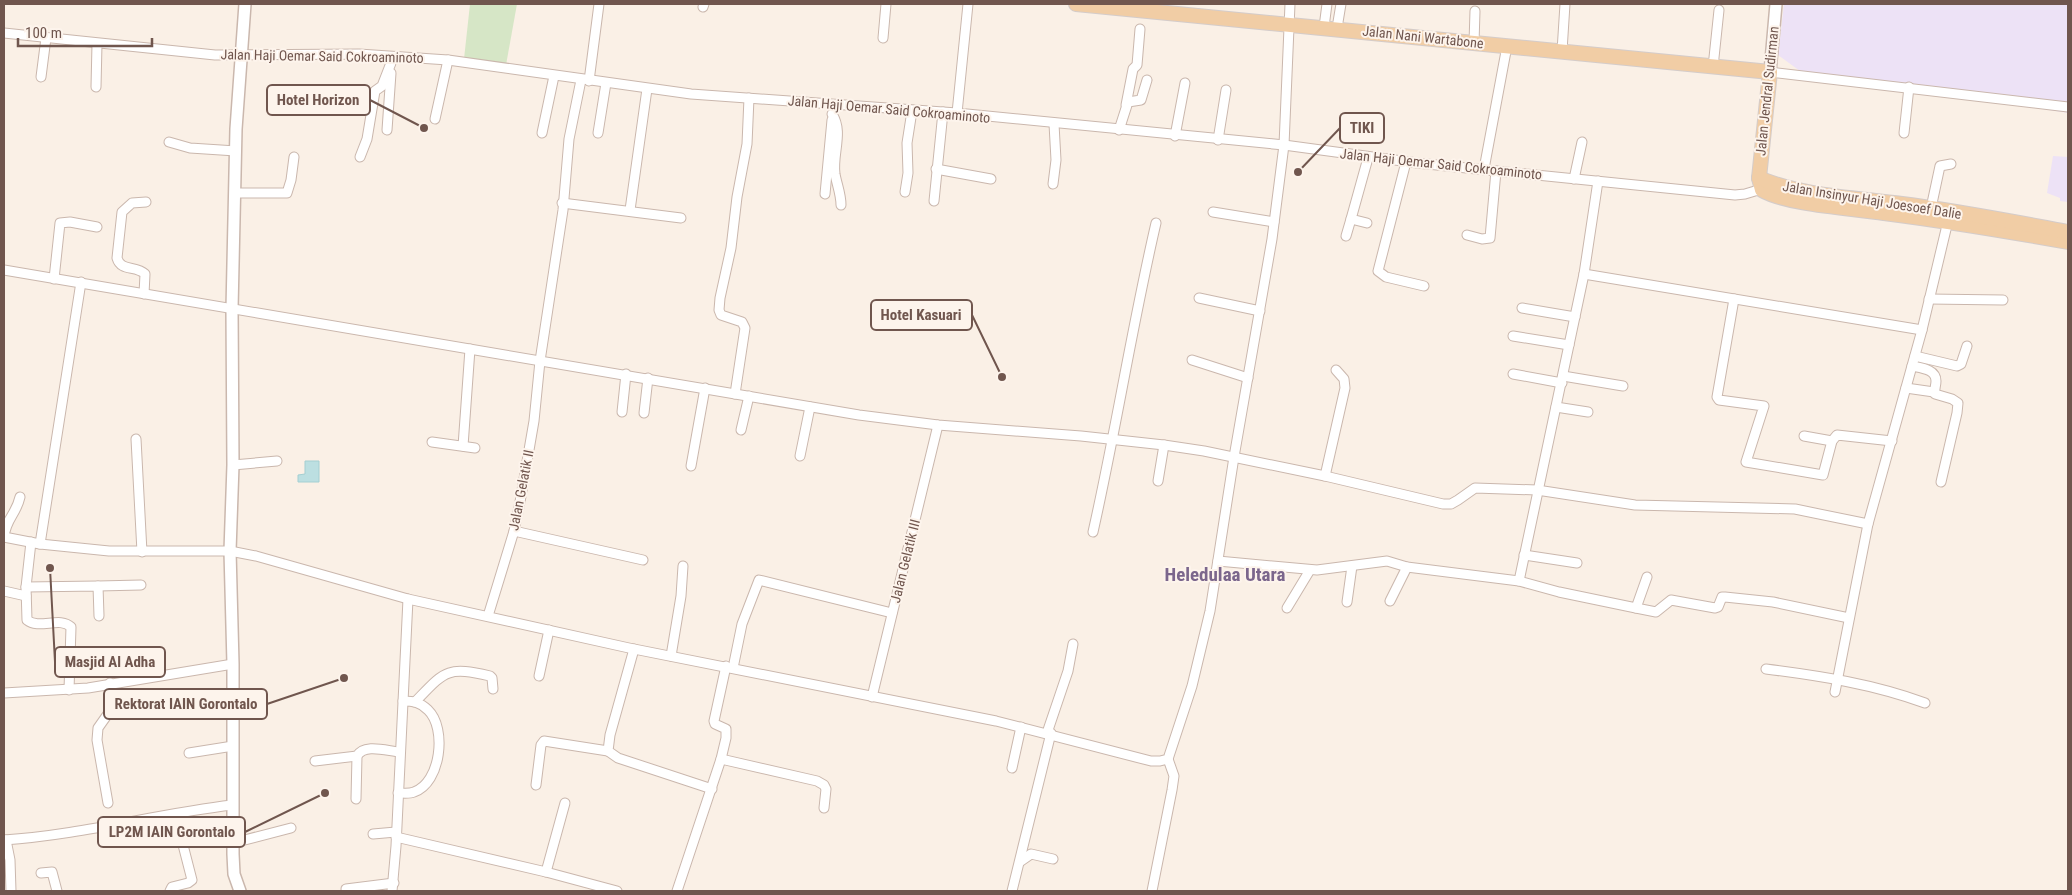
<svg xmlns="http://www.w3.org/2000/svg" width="2072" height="895" viewBox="0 0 2072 895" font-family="'Roboto Condensed',sans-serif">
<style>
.education{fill:#ede2f6}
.green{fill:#d6e6c6}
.water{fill:#bcdfe1;stroke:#a4cfd2}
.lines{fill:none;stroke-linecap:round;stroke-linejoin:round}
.minor-casing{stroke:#cab7ad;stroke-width:11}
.tertiary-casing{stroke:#cab7ad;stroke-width:14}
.primary-casing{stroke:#d4ccca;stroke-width:16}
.minor{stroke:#fff;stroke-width:9}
.tertiary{stroke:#fff;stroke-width:11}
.primary{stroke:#f1cda5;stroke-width:14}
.labels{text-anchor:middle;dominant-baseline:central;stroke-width:4;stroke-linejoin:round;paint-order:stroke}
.street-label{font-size:14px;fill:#70564e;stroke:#fdf4ec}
.district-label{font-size:19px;font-weight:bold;fill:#7b668c;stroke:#fdf4ec}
.leader{fill:none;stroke:#70564e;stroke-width:2}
.callout-dot{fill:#70564e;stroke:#fdf4ec;stroke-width:2}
.callout{fill:#fdf4ec;stroke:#70564e;stroke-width:2}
.callout-label{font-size:15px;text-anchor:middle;font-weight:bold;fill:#70564e}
</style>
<rect width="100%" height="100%" fill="#faf0e6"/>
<!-- education -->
<g class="education">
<polygon points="1784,4 2068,4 2068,113 1800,71 1778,55"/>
<polygon points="2053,156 2068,157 2068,202 2060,201 2060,198 2047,193"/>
</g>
<!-- green -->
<polygon class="green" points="470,4 517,4 506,65 464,59"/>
<!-- water -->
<polygon class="water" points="305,461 319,461 319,482 298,482 298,475 305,474"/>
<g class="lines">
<!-- minor casing -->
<g class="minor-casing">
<g id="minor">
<polyline points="703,7 704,4"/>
<polyline points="1324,27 1327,4"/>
<polyline points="1337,28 1341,4"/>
<polyline points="4,33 215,55 359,54 448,60 691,94 957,113 1284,145 1417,163 1735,195 1745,194 1765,188"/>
<polyline points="883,38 886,4"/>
<polyline points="1474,43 1475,11"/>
<polyline points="1562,51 1565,4"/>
<polyline points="1713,67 1719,10"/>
<polyline points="1770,72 2068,107"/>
<polyline points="41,77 46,38"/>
<polyline points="589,81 599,4"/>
<polyline points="96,87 97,44"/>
<polyline points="1126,105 1133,69 1137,65 1140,29"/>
<polyline points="957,113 968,4"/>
<path d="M832,114c12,18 0,40 3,60 2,11 6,20 6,31"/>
<polyline points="435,119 448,60"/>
<polyline points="387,130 391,73"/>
<polyline points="1119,130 1128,102 1141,100 1147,80"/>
<polyline points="542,133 554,76"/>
<polyline points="598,133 606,83"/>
<polyline points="1904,133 1909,87"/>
<polyline points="1175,136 1185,83"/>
<polyline points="1218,140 1226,90"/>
<polyline points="169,142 190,148 236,151"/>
<polyline points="360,157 367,139 375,91 382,86 391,63"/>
<polyline points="1406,162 1378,271 1386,277 1424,286"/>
<polyline points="936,169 991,179"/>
<polyline points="1484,169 1507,46"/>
<polyline points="1574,179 1582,142"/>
<polyline points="1053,184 1056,160 1054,124"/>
<polyline points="905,192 908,173 907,143 912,111"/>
<polyline points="236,193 287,193 291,180 294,157"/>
<polyline points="825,194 832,120"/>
<polyline points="934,201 943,112"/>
<polyline points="562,203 681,218"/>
<polyline points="1931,208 1940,166 1951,164"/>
<polyline points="630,210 647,89"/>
<polyline points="1213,212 1274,222"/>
<polyline points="1367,223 1351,219 1368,158"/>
<polyline points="1467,235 1482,239 1490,238 1496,171"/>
<polyline points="1346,236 1351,219"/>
<polyline points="4,270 859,415 938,425 1081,436 1164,445 1204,451 1325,476 1443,504 1451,504 1458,500 1475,488 1537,490 1635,505 1795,509 1868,524"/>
<polyline points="1584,274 1922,330"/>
<polyline points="54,279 60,223 70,222 97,227"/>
<path d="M144,294l1,-20c-9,-9 -24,-2 -28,-16l5,-46 10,-9 14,-1"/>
<polyline points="1199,298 1260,311"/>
<polyline points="1734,299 1717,397 1719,400 1764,406 1746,462 1823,475 1832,441 1837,435 1892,441"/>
<polyline points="1929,299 2003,300"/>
<polyline points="1522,308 1575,317"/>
<polyline points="1513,336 1569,345"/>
<polyline points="1915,356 1957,366 1961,364 1967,346"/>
<polyline points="1192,360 1248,378"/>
<path d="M1912,366c9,2 24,3 24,15 0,5 -2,8 -1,13l17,5 6,4 -1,10 -16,69"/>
<polyline points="1513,374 1562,383"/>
<polyline points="1563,376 1623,386"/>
<polyline points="1906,388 1934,392"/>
<polyline points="735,394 745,328 742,322 721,315 719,310 720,298 731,248 737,197 747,144 749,98"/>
<polyline points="1556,407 1588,412"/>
<polyline points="622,412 626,374"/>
<polyline points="644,413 648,378"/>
<polyline points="741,430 749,396"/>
<polyline points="1804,436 1832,441"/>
<polyline points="136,439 142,552"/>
<polyline points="432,442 475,448"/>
<polyline points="463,446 470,349"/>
<polyline points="800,456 810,407"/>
<polyline points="233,465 277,461"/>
<polyline points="691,466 705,388"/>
<polyline points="1325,476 1345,388 1344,379 1336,370"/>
<polyline points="1158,481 1164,445"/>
<polyline points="514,531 643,560"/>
<path d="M1093,532c23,-102 39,-206 63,-309"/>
<polyline points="4,537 40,544 109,551 230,551 256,556 408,599 629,648 996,721 1151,761 1160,761 1168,759 1192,686 1210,611 1234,457 1272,239 1284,145 1290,4"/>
<path d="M4,537c2,-19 12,-22 16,-40"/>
<path d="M31,542l-5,45 1,33c12,10 33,-4 44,7l-2,63"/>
<polyline points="40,544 81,282"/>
<polyline points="1524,555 1577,563"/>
<polyline points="1218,561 1317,570 1387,561 1407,567 1519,581 1559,592 1636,608 1647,577"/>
<polyline points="1519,581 1584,274 1598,181"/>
<polyline points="98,586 141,585"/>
<polyline points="26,587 98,586 99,616"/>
<polyline points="4,591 26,596"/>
<polyline points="1390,601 1407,567"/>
<polyline points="1347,602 1352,566"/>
<polyline points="1287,608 1310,570"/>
<polyline points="1636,608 1656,612 1671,600 1715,608 1718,607 1722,597 1725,597 1773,602 1849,618"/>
<polyline points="488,616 514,531 520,502 534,421 540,361 563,210 569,139 581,80"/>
<polyline points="634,649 610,735 608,751 618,758 712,789"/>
<polyline points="671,656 681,596 683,566"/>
<polyline points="733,668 742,624 759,580 892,613"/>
<path d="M1766,669c55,7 107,15 159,34"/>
<polyline points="539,676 549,630"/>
<polyline points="1835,692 1868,524 1922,330 1948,221"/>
<polyline points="4,693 88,688 233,664"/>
<polyline points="872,697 938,425"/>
<path d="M415,702c30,-31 31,-36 75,-26l2,2 1,11"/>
<polyline points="1047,733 1068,671 1073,644"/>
<polyline points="189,753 233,746"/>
<polyline points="721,759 817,781 824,785 826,789 824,808"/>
<polyline points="315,761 357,756"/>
<polyline points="1012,768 1021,727"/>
<polyline points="536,785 541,745 544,741 608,751"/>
<path d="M398,793c5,0 11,1 16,-1 27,-9 33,-64 14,-82 -8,-8 -15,-9 -25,-9"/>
<path d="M356,799l1,-43c7,-13 30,-5 43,-4"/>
<polyline points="108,803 97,740 98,728 110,711 110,683"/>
<polyline points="373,834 396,832"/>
<polyline points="396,837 546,872 617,891"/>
<path d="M4,840c77,-5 152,-26 228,-35"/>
<polyline points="6,840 10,860 11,891"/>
<polyline points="233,843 291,828"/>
<polyline points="1021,861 1031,854 1053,859"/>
<polyline points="546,872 565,803"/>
<polyline points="41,873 52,872 57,891"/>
<polyline points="346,889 394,883"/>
<polyline points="170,891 172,887 188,883 192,880 183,845"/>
<polyline points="392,891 396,846 408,599"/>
<polyline points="677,891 721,759 726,738 726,729 715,724 714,721 726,666"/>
<polyline points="1012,891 1051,733"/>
<polyline points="1152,891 1172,790 1174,776 1168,759"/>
</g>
</g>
<!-- tertiary casing -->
<g class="tertiary-casing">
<g id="tertiary">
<polyline points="1770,72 1776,4"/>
<polyline points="240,891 234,874 233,854 233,664 230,551 233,465 232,309 236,129 245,4"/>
</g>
</g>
<!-- primary casing -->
<g class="primary-casing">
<g id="primary">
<path d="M1076,4l694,68 -11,106 3,12c26,15 91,18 122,23 62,8 123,18 184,29"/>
<path d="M1759,178c41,18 98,20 143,26 56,7 111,18 166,28"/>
</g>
</g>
<!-- minor -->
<use href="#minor" class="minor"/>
<!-- tertiary -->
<use href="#tertiary" class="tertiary"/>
<!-- primary -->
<use href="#primary" class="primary"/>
</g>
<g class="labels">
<!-- street labels -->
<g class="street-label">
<text transform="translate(1423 37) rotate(6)">Jalan Nani Wartabone</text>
<text transform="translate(322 56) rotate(1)">Jalan Haji Oemar Said Cokroaminoto</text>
<text transform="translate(1767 91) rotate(-84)">Jalan Jendral Sudirman</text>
<text transform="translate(889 109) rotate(5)">Jalan Haji Oemar Said Cokroaminoto</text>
<text transform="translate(1441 164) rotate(6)">Jalan Haji Oemar Said Cokroaminoto</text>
<text transform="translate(1872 200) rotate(9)">Jalan Insinyur Haji Joesoef Dalie</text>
<text transform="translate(521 490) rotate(-79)">Jalan Gelatik II</text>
<text transform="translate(905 561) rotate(-76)">Jalan Gelatik III</text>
</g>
<!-- district labels -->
<g class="district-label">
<text x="1225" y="574">Heledulaa Utara</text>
</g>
</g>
<!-- callouts -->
<path class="leader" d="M424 128L370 100M1298 172L1340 128M1002 377L972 315M50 568L55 662M344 678L267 704M325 793L245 832"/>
<g class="callout-dot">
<circle cx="424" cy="128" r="5"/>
<circle cx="1298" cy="172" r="5"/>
<circle cx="1002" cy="377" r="5"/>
<circle cx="50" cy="568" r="5"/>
<circle cx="344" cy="678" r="5"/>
<circle cx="325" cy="793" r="5"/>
</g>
<g class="callout">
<rect x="267" y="85" width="103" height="30" rx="5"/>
<rect x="1340" y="113" width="44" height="30" rx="5"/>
<rect x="871" y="300" width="101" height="30" rx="5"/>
<rect x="55" y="647" width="110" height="30" rx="5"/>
<rect x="104" y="689" width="163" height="30" rx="5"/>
<rect x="98" y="817" width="147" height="30" rx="5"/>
</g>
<g class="callout-label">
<text x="318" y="105">Hotel Horizon</text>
<text x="1362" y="133">TIKI</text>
<text x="921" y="320">Hotel Kasuari</text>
<text x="110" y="667">Masjid Al Adha</text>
<text x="186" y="709">Rektorat IAIN Gorontalo</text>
<text x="172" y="837">LP2M IAIN Gorontalo</text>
</g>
<!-- border -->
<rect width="2072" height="895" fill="none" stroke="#70564e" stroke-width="10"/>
<!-- scale -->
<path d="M18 38v8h134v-8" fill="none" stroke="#70564e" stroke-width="2.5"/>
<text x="25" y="38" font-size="15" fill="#70564e" stroke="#fdf4ec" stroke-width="4" paint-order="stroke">100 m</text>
</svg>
